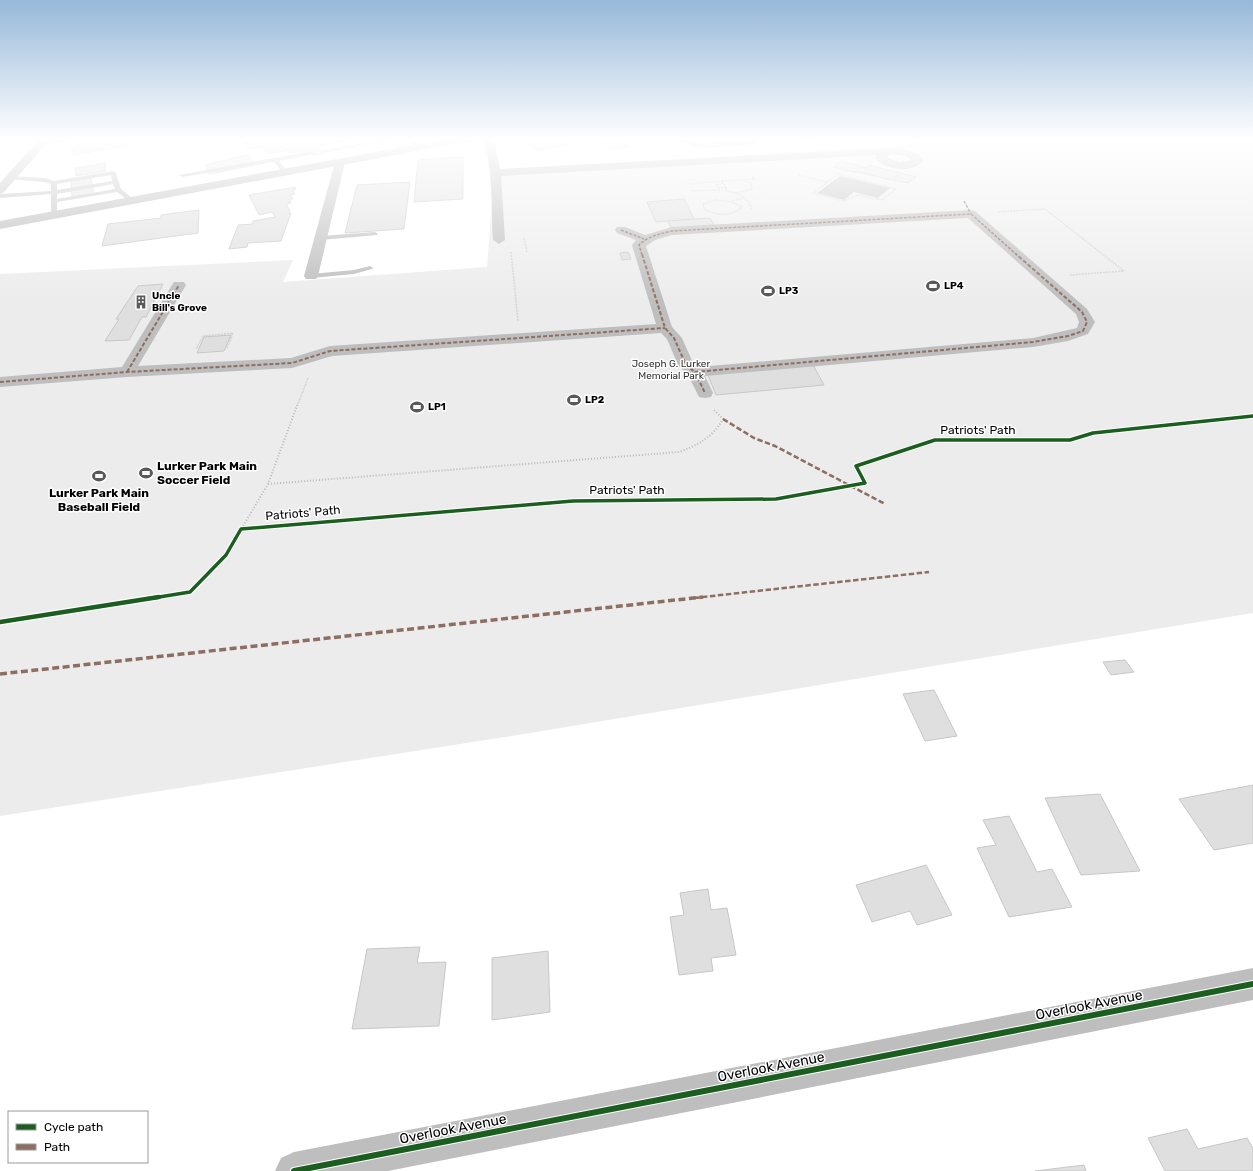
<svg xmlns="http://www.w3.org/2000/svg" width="1253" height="1171" viewBox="0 0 1253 1171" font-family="Rubik,sans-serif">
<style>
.green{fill:#ececec}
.water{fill:#bfbfbf}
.building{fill:#dfdfdf;stroke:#c7c7c7}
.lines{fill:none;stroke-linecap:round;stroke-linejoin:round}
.path-far2{stroke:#b9b9b9;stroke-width:1.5;stroke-dasharray:0.5 1;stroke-linecap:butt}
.path-far1{stroke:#b9b9b9;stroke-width:2;stroke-dasharray:1 2;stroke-linecap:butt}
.path{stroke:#b9b9b9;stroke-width:3;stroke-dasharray:1 2.5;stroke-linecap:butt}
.lane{fill:#bebebe;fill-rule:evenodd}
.street{fill:#bebebe;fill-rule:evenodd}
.secondary{fill:#b8b8b8;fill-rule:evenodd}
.quiet-far3{stroke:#8d6e63;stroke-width:1.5;stroke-dasharray:3 1.5;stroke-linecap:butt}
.quiet-far2{stroke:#8d6e63;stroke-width:2;stroke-dasharray:4 2;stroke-linecap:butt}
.quiet-far1{stroke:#8d6e63;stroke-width:2.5;stroke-dasharray:5.5 2.5;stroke-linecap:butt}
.quiet{stroke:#8d6e63;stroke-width:3.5;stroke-dasharray:7 3.5;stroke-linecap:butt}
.cycleway-far2-casing{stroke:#fff;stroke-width:5.5}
.cycleway-far1-casing{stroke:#fff;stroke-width:7}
.cycleway-casing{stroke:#fff;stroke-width:8}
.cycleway-far2{stroke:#1b5e20;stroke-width:3.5}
.cycleway-far1{stroke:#1b5e20;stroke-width:4.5}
.cycleway{stroke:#1b5e20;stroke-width:6}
.labels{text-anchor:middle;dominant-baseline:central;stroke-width:3;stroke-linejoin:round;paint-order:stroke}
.far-poi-label{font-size:10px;font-weight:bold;fill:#000;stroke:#fff;text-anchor:start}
.far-park-label{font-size:10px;fill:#333;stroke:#fff}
.street-label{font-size:12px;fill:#000;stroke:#fff}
.poi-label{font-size:12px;font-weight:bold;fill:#000;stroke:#fff;text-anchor:start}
.near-street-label{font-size:14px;fill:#000;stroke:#fff}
</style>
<rect width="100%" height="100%" fill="#fff"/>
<!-- green -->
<polygon class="green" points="905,138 1253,138 1253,613 530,733 0,816 0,274 293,260 283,282 487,267 494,173 919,143"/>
<!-- water -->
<polygon class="water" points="840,176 890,188 878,198 854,192 844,200 817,193"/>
<!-- building -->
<g class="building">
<polygon points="117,138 123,138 126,146 73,155 71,148 77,147 77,145"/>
<polygon points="241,138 359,138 317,146 324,153 314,155 310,150 291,153 289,150 269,154 263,147 249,149"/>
<polygon points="550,138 562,138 570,144 538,151 528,143"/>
<polygon points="603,138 617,138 629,147 612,150 602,144 609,142"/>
<polygon points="248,155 255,165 210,174 205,165"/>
<polygon points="463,157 463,199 414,202 418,160"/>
<polygon points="841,161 866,168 869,165 900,173 890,180 856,171 854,172 833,167"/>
<polygon points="105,163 106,171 76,176 75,168"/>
<polygon points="901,173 916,177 908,183 893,180"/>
<polygon points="91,178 94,194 72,198 71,181"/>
<polygon points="410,182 404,229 345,233 357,185"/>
<polygon points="295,187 296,189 292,190 295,194 291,195 293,199 289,199 291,203 286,204 290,211 289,214 291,213 281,241 248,243 247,247 229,249 238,225 252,224 253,221 275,217 272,212 259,215 249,195"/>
<polygon points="684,199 694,219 656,222 647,202"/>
<polygon points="199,210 198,233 102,246 108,224 161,218 161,215"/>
<polygon points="710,218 714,225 671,228 668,221"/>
<polygon points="628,252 631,259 622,260 620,253"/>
<polygon points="163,284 146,317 142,317 129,340 105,341 119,319 116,319 138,286"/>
<polygon points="231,335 224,351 197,353 204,337"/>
<polygon points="813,365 824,385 716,395 708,375"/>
<polygon points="1125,660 1134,672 1111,675 1103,662"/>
<polygon points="934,690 957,736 925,741 903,694"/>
<polygon points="1253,785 1253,843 1214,850 1179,799"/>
<polygon points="1100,794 1140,871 1081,875 1045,798"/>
<polygon points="1009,816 1037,872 1052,869 1072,907 1009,917 977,848 996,845 983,820"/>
<polygon points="926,865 952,915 917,925 910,911 872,922 856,885"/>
<polygon points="708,889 711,910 727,908 736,955 711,958 713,971 679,975 670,917 684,915 680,893"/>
<polygon points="420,947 417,963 446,962 439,1026 352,1029 367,949"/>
<polygon points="548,951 550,1012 492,1020 492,958"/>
<polygon points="1187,1129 1198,1149 1247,1138 1253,1148 1253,1171 1165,1171 1148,1138"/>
<polygon points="1084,1165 1086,1171 1035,1171"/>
</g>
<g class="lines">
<!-- path-far2 -->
<g class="path-far2">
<polyline points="850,171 856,173"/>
<polyline points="857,172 873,176"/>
<polygon points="838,174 896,189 882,200 858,195 844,201 813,193"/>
<polyline points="798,175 827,182"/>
<polyline points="722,181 755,179 752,176"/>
<polygon points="723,183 726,188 719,188 716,185"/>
<polyline points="687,184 722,181 723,183"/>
<polyline points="726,188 727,191"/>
<path d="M691,191c20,-1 54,-5 61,18"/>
<polyline points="736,193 752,189 751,183 744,181"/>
<path d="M716,200l16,2 10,5c-11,10 -26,9 -38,2l-1,-5z"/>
<polyline points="732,201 744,198"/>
<polyline points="998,212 1045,209 1124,271 1070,275"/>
<polyline points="524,238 527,252"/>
<polyline points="511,252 518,321"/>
<polyline points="196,349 203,336 233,333 227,348"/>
<polyline points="298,404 308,378"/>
</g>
<!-- path-far1 -->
<g class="path-far1">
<path d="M268,484l411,-32c19,-7 34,-15 44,-33l-10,-10"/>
<polyline points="241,529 573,501 776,499 865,483 856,466 935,440 1070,440 1093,433 1253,416"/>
<polyline points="153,598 190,592 226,555 268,484 298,403"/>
</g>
<!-- path -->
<polyline class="path" points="0,622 159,597"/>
<!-- lane -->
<g class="lane">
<polygon points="64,138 78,138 41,145 38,143"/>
<polygon points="390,138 402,138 323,153 320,151"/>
<polygon points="404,138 410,138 425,147 420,148"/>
<polygon points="806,138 831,138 804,141"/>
<polygon points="313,151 315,154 279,161 287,172 284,174 274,162 182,177 179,175"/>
<path d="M113,171l3,2 5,16 12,10v2h-4l-12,-9 -60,10v12l-3,2 -3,-2v-20l-51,4v-4l51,-3v-7l-7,-2 -36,-3 2,-3 35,2 9,3zM111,175l1,6 -55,9v-6zM113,184l2,5 -58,10v-5z"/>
<polygon points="375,232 378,234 377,235 321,240 318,238 321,236"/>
<polygon points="370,266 373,268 372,269 354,274 311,278 308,276 311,274 354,270"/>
</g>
<!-- street -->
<g class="street">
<path d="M481,138h10l4,6 5,25 390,-21c10,1 30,1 33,13 -10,13 -39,9 -48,-3l1,-3 -375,21 4,64 -6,4 -6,-4c-2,-28 1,-78 -12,-102zM891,154l14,2 7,4 -13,2 -13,-5z"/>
<polygon points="677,138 690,138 698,142 755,138 758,142 753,145 696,148"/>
<polygon points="340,159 345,162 318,276 316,279 306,279 304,276 335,162"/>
<path d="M971,210l4,1 112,98 8,13 -7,12 -20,7 -35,6 -328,29 8,17 -2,4 -6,1 -6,-1 -11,-22 -10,-10 -11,-26 -6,-6 -329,23 -40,12 -165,9 -127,10v-10l122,-10 50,-82 2,-3h10l2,3 -48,81 153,-8 39,-12 326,-22 -24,-79 4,-5 -19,-7 -2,-3 2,-3h8l20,8 27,-8zM968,218l108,96 3,8 -2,6 -44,10 -335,29 -5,-4 -11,-25 -10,-11 -26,-81 9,-6 17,-5z"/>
<polygon points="1253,968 1253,1000 388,1171 275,1171 281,1158 294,1152"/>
</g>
<!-- secondary -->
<g class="secondary">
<polygon points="38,138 48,138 41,150 4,192 0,194 0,183 33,146"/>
<polygon points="452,138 475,138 470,141 0,229 0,221"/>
</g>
<!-- quiet-far3 -->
<g class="quiet-far3">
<polyline points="964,201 971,214"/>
<polyline points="621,230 644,239"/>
<path d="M642,255l-3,-10c9,-9 21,-11 33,-14l299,-17 46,41"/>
</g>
<!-- quiet-far2 -->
<g class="quiet-far2">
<polyline points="642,254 665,328 674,338 686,365 695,372"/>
<polyline points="127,372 179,285"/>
<polyline points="695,372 705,393"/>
<polyline points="695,372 1033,342 1068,336 1083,331 1087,322 1082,312 1016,254"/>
<polyline points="0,382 127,372 292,363 330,351 665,328"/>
</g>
<!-- quiet-far1 -->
<g class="quiet-far1">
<polyline points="723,419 754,438 775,446 885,504"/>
<polyline points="694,598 929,572"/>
</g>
<!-- quiet -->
<polyline class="quiet" points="0,674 703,597"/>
<!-- cycleway-far2 casing -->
<g class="cycleway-far2-casing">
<polyline id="cycleway-far2" points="153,598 190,592 226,555 241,529 573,501 776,499 865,483 856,466 935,440 1070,440 1093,433 1253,416"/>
</g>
<!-- cycleway-far1 casing -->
<g class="cycleway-far1-casing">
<polyline id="cycleway-far1" points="0,622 159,597"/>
</g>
<!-- cycleway casing -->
<g class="cycleway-casing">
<polyline id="cycleway" points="294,1171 1253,984"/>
</g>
<!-- cycleway-far2 -->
<use href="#cycleway-far2" class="cycleway-far2"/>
<!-- cycleway-far1 -->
<use href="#cycleway-far1" class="cycleway-far1"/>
<!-- cycleway -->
<use href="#cycleway" class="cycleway"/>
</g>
<!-- sky -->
<linearGradient id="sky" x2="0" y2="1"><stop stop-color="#97b8d8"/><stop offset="0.46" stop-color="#fff"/><stop offset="1" stop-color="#fff" stop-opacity="0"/></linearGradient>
<rect width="1253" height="302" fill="url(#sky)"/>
<!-- icons -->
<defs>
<g id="stadium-bare" transform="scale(1.08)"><path d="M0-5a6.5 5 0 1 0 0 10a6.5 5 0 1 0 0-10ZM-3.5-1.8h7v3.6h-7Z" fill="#595959" stroke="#fff" stroke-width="2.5" paint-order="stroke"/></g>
<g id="building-bare" transform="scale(1.08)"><path d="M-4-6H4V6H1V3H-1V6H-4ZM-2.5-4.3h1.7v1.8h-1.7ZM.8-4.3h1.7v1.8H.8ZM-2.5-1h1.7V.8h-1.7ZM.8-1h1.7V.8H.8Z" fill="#595959" stroke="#fff" stroke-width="2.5" paint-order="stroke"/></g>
</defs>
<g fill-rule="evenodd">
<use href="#stadium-bare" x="933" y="286"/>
<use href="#stadium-bare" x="768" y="291"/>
<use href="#building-bare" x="141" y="302"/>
<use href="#stadium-bare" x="574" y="400"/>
<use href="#stadium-bare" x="417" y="407"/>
<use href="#stadium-bare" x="146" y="473"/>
<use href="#stadium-bare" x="99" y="476"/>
</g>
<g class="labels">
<!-- far-poi labels -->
<g class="far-poi-label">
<text x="944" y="286">LP4</text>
<text x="779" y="291">LP3</text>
<text x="152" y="296">Uncle<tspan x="152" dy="12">Bill's Grove</tspan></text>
<text x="585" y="400">LP2</text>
<text x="428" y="407">LP1</text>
</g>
<!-- far-park labels -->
<g class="far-park-label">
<text x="671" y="364">Joseph G. Lurker<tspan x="671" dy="12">Memorial Park</tspan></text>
</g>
<!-- street labels -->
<g class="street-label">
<text x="978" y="430">Patriots' Path</text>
<text x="627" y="490">Patriots' Path</text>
<text transform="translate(303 513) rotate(-5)">Patriots' Path</text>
</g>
<!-- poi labels -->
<g class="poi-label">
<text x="157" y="466">Lurker Park Main<tspan x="157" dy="14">Soccer Field</tspan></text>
<text x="99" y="493" text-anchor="middle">Lurker Park Main<tspan x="99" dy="14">Baseball Field</tspan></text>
</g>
<!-- near-street labels -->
<g class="near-street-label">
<text transform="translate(1089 1005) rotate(-11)">Overlook Avenue</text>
<text transform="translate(771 1067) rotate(-11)">Overlook Avenue</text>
<text transform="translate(453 1129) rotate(-11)">Overlook Avenue</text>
</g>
</g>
<!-- legend -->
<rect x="8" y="1111" width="140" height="52" fill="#ffffff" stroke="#999999"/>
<rect x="16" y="1124" width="20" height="6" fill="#1b5e20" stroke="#999999"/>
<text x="44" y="1131" font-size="12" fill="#000000">Cycle path</text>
<rect x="16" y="1144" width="20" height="6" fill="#8d6e63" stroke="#999999"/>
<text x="44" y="1151" font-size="12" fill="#000000">Path</text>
</svg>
